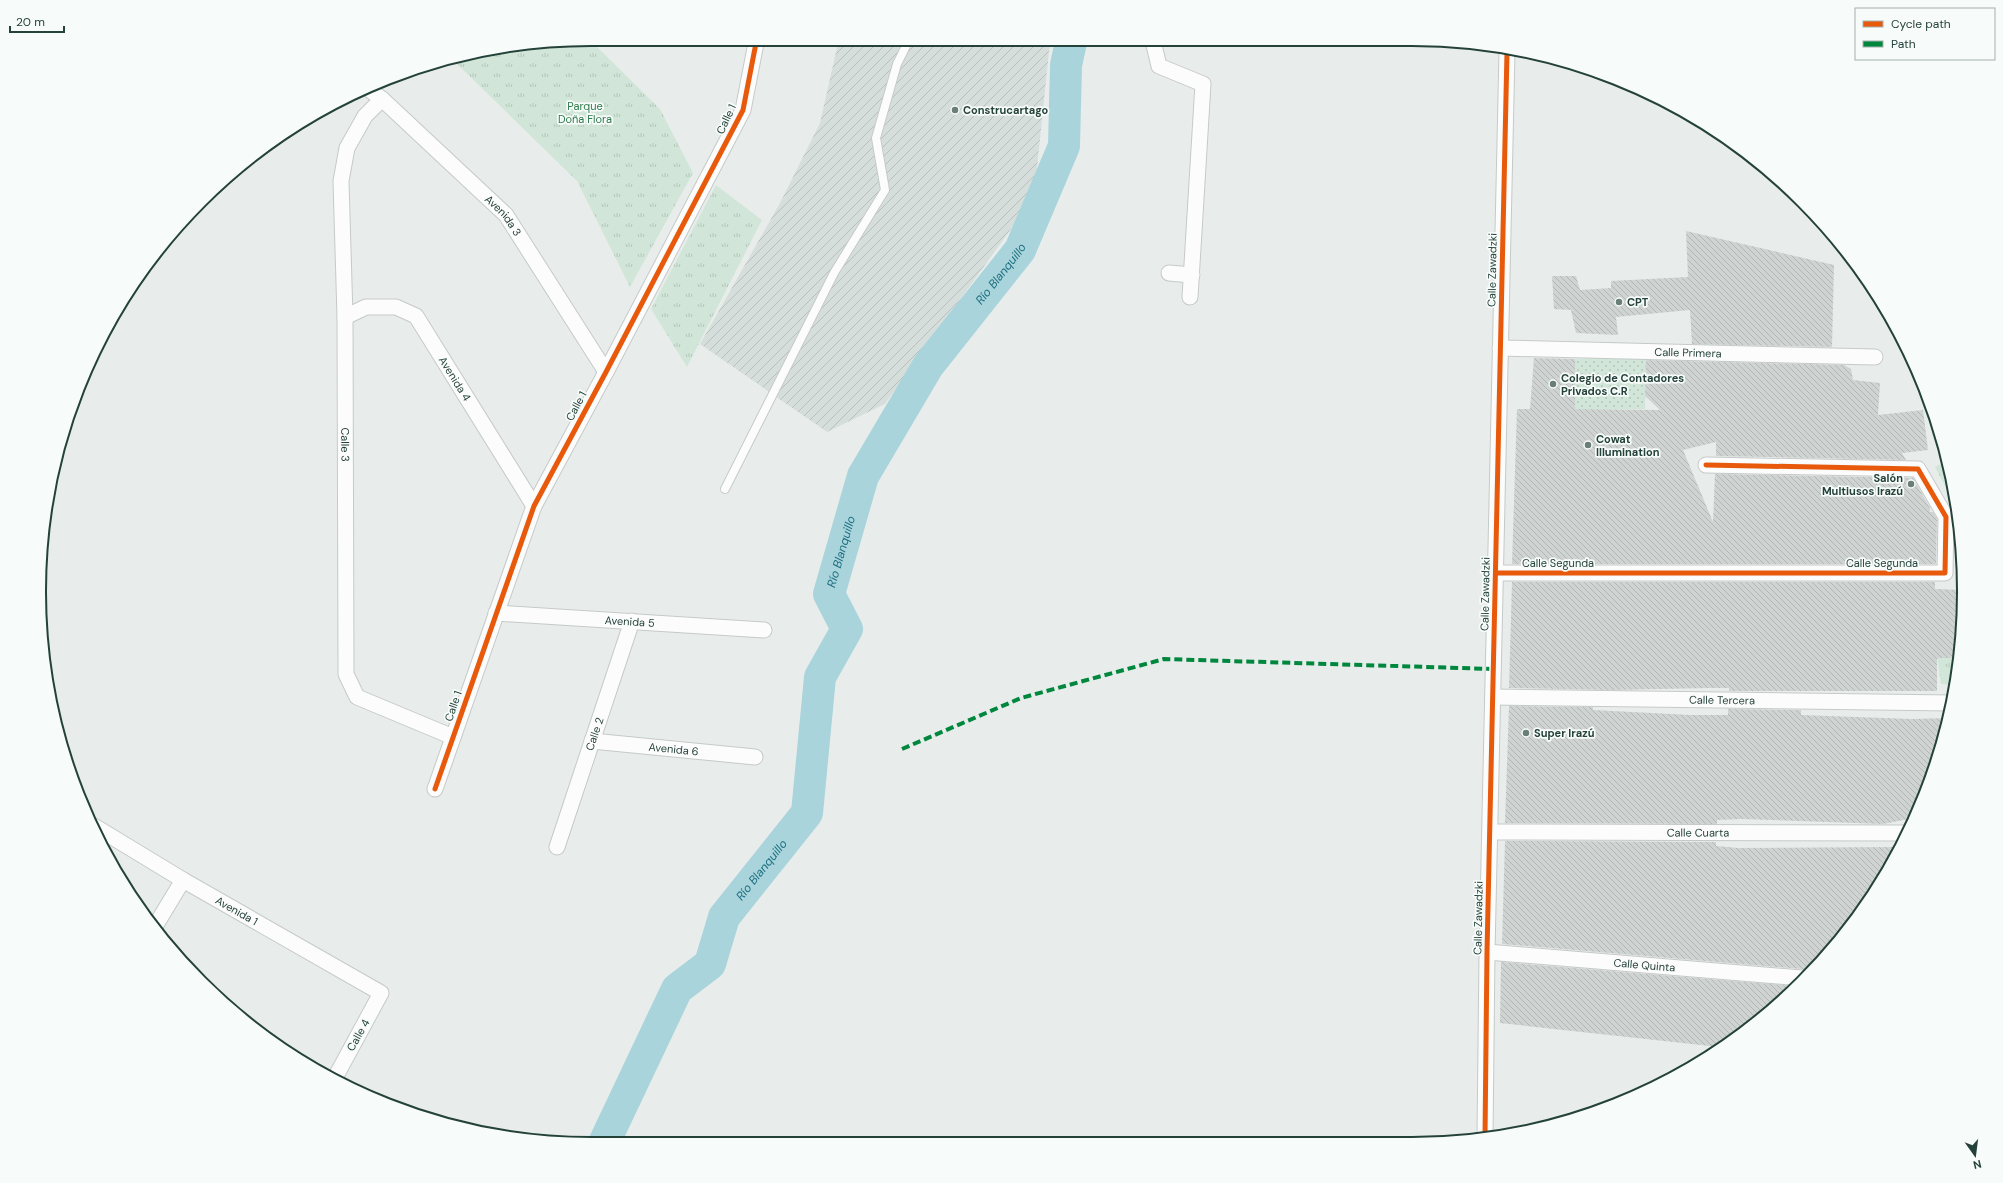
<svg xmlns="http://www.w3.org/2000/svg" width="2003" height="1183" viewBox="0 0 2003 1183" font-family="'DM Sans',sans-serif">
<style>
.industrial{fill:url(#industrial-furrows)}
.grass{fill:url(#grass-dots)}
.park{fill:url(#park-tufts)}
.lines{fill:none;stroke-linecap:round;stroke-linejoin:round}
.river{stroke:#a9d4db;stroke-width:32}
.building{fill:url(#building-back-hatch)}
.service-casing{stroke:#c5cac8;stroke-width:10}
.minor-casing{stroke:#c5cac8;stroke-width:17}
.service{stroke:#fcfcfc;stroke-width:8}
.minor{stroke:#fcfcfc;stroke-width:15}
.quiet{stroke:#00873e;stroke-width:4;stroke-dasharray:8 4;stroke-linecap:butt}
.cycleway-casing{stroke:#f7fbf9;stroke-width:8}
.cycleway{stroke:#e8590c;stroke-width:5}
.poi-dot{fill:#697e78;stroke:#f7fbf9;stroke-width:1.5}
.labels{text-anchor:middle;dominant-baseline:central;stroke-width:3.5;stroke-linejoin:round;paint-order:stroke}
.park-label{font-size:11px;fill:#2d7a4b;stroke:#f7fbf9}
.poi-label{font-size:11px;font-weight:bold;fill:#24423a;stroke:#f7fbf9;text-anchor:start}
.street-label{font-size:11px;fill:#24423a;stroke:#f7fbf9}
.water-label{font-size:12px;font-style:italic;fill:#1c6f80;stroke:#f7fbf9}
.rim{fill:none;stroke:#24423a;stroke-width:2}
</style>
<defs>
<pattern id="industrial-furrows" width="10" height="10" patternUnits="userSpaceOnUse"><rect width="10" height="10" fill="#d6dedb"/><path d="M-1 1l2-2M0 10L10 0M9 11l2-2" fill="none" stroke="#b8c0bd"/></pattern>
<pattern id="grass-dots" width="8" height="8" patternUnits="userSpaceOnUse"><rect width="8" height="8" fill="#d1e6d8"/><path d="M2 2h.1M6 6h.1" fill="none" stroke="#b3c6ba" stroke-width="1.8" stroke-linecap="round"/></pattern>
<pattern id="park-tufts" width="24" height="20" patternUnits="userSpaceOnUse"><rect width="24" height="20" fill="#d1e6d8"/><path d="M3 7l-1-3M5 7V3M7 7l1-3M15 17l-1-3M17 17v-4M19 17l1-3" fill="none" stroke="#b3c6ba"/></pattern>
<pattern id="building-back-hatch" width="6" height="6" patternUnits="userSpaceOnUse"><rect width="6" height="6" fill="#cfd4d2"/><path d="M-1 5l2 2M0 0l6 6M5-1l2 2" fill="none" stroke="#b2b7b5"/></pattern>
</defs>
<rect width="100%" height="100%" fill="#e8edeb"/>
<!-- industrial -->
<polygon class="industrial" points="1050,42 1034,197 885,404 827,432 700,344 780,203 820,123 838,43"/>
<!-- grass -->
<polygon class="grass" points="1646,357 1645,409 1575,409 1575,359"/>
<!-- park -->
<g class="park">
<polygon points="593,43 660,109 693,173 630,287 577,181 452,59 519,44"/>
<polygon points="716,185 762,220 687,367 651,309"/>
<polygon points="1946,461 1953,484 1955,505 1935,467"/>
<polygon points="1937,658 1957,658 1955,685 1941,684"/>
</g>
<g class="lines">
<!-- river -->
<path class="river" id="s1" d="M604,1143l73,-154 33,-25 14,-47 83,-104 13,-136 27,-48 -18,-35 34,-118 65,-110 92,-116 44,-104 2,-81 5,-23"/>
</g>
<!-- building -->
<g class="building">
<polygon points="1686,231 1834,265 1832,347 1692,344 1690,310 1616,317 1618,335 1576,333 1571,310 1554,309 1552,276 1576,276 1580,290 1611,288 1611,281 1688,277"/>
<polygon points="1534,358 1575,359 1575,409 1660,410 1645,396 1646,360 1844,365 1851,369 1853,380 1880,383 1878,415 1923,410 1928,450 1902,453 1906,460 1716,456 1716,442 1683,450 1713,522 1715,474 1913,478 1930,508 1930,512 1933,512 1937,519 1936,564 1512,564 1517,409 1530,409"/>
<polygon points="1512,582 1935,582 1935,589 1962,590 1957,658 1937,658 1937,691 1729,691 1729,688 1709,688 1612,690 1509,688"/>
<polygon points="1509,706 1593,707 1593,710 1690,715 1728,715 1728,709 1801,710 1801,715 1912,719 1948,718 1922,803 1914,818 1883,824 1741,819 1717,820 1717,824 1505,823"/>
<polygon points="1505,841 1716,842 1716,846 1738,848 1898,847 1871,899 1807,971 1802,969 1502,944"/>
<polygon points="1501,962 1794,986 1776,1007 1719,1047 1500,1023"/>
</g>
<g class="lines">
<!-- service casing -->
<g class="service-casing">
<polyline id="service" points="725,489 834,273 885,190 876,138 897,64 908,42"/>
</g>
<!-- minor casing -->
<g class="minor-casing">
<g id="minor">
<polyline points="1153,41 1159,66 1203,84 1190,297"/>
<path id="s2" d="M367,88l15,11 124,116 100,157"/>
<path id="s3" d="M382,99l-17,17 -18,32 -6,33 4,136 1,357 11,23 96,40"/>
<polyline points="1169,273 1192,275"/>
<path id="s4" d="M345,317l21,-10h30l20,9 118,190"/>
<path id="s5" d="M1500,348l375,9"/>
<polyline points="1496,573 1945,573 1946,517 1918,469 1706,465"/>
<path id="s6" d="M496,613l268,17"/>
<path id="s7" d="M1493,697l459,6"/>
<path id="s8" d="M592,741l163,16"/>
<polyline points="435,789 534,506 606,372 743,110 756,43"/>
<path id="s9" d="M94,826l89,54 198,113 -45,83"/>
<path id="s10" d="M1490,832l416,1"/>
<path id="s11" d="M557,847l75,-226"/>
<polyline points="154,928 183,880"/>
<path id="s12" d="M1487,952l314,26"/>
<polyline points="1485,1137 1487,952 1507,52"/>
</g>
</g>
<!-- service -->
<use href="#service" class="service"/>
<!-- minor -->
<use href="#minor" class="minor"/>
<!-- quiet -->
<polyline class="quiet" points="902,749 1021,698 1164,659 1493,669"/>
<!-- cycleway casing -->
<g class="cycleway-casing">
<g id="cycleway">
<polyline points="1496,573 1945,573 1946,517 1918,469 1706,465"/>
<polyline points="435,789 534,506 606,372 743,110 756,43"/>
<polyline points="1485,1137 1487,952 1507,52"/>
</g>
</g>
<!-- cycleway -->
<use href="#cycleway" class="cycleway"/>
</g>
<!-- markers -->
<g class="poi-dot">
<circle cx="955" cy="110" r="4"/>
<circle cx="1619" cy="302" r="4"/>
<circle cx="1553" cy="384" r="4"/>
<circle cx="1588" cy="445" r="4"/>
<circle cx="1911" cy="484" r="4"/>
<circle cx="1526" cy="733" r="4"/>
</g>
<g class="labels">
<!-- park labels -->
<g class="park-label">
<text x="585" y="106">Parque<tspan x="585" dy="13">Doña Flora</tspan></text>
</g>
<!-- poi labels -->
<g class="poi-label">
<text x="963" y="110">Construcartago</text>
<text x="1627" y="302">CPT</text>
<text x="1561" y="378">Colegio de Contadores<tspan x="1561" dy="13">Privados C.R</tspan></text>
<text x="1596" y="439">Cowat<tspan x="1596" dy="13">Illumination</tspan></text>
<text x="1903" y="478" text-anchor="end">Salón<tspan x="1903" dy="13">Multiusos Irazú</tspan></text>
<text x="1534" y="733">Super Irazú</text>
</g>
<!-- street labels -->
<g class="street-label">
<text transform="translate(726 119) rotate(-65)">Calle 1</text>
<text stroke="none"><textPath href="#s2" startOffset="187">Avenida 3</textPath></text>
<text transform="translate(1492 270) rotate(-89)">Calle Zawadzki</text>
<text stroke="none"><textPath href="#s5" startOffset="188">Calle Primera</textPath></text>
<text stroke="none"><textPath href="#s4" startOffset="149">Avenida 4</textPath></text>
<text transform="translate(576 406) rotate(-62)">Calle 1</text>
<text stroke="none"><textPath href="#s3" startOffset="358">Calle 3</textPath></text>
<text x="1558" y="563">Calle Segunda</text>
<text x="1882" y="563">Calle Segunda</text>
<text transform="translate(1485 594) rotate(-89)">Calle Zawadzki</text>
<text stroke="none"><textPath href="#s6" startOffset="134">Avenida 5</textPath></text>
<text stroke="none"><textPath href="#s7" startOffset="229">Calle Tercera</textPath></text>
<text transform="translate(453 706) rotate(-71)">Calle 1</text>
<text stroke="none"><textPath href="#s11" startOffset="119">Calle 2</textPath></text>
<text stroke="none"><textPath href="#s8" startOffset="82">Avenida 6</textPath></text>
<text stroke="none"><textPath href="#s10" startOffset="208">Calle Cuarta</textPath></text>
<text stroke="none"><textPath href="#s9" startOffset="166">Avenida 1</textPath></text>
<text transform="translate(1478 918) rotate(-89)">Calle Zawadzki</text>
<text stroke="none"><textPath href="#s12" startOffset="158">Calle Quinta</textPath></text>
<text transform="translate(358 1035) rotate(-61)">Calle 4</text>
</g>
<!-- water labels -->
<g class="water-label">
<text stroke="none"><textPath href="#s1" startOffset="993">Río Blanquillo</textPath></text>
<text stroke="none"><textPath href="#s1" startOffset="669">Río Blanquillo</textPath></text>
<text stroke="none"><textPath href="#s1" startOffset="321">Río Blanquillo</textPath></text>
</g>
</g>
<!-- crop -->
<path d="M0 0H2003V1183H0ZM591 46H1412A545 545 0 0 1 1957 591V592A545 545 0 0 1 1412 1137H591A545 545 0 0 1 46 592V591A545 545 0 0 1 591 46Z" fill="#f7fbf9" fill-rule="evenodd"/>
<path class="rim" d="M591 46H1412A545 545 0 0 1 1957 591V592A545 545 0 0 1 1412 1137H591A545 545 0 0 1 46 592V591A545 545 0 0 1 591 46Z"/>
<!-- legend -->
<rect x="1855" y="8" width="140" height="52" fill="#f7fbf9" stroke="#a3b1ad"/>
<rect x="1863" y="21" width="20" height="6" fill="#e8590c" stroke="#a3b1ad"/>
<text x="1891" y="28" font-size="12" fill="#24423a">Cycle path</text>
<rect x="1863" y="41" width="20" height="6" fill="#00873e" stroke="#a3b1ad"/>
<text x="1891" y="48" font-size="12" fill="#24423a">Path</text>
<!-- north arrow -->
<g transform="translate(1975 1155) rotate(166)" stroke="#f7fbf9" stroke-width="3" paint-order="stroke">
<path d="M0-3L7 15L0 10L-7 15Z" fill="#24423a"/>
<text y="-6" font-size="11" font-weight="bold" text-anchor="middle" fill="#24423a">N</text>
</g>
<!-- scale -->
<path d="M10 26v6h54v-6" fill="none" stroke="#24423a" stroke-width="2"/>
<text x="16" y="26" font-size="12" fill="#24423a" stroke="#f7fbf9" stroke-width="3" paint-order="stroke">20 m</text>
</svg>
